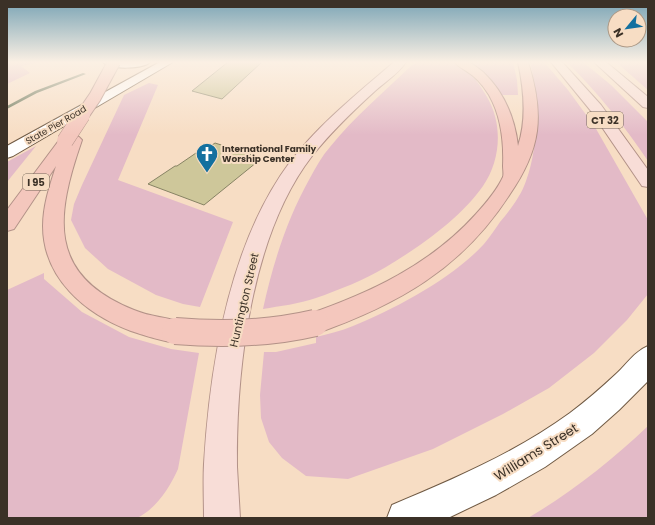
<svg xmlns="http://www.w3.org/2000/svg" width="655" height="525" viewBox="0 0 655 525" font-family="Poppins,sans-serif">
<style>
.green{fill:#e3bac7}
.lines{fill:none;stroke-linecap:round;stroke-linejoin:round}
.stream{fill:#647154;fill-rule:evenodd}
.building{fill:#cec79a;stroke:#878364}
.minor-casing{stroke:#6f5943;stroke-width:2}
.major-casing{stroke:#b39288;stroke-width:2}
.highway-casing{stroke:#b39288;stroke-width:2}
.minor{fill:#fff;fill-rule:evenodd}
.major{fill:#f8ddd7;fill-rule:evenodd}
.highway{fill:#f4c7bd;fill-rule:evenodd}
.highway-bridge-far2-casing{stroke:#b39288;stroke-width:14;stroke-linecap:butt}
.highway-bridge-far1-casing{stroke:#b39288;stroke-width:17;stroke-linecap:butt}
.highway-bridge-casing{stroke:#b39288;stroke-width:28;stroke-linecap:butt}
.highway-bridge-far2{stroke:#f4c7bd;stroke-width:12}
.highway-bridge-far1{stroke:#f4c7bd;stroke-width:16}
.highway-bridge{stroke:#f4c7bd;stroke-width:26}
.labels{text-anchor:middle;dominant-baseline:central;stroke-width:4;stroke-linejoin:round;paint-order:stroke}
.far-street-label{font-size:9px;fill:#3b3127;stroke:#f7ddc4}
.far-poi-label{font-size:9px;font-weight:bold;fill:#3b3127;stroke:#f7ddc4;text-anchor:start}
.shield{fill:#f7ddc4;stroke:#736556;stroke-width:1}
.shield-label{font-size:10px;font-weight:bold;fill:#3b3127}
.street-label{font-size:11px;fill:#3b3127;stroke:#f7ddc4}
.near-street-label{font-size:13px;fill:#3b3127;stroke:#f7ddc4}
</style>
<rect width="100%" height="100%" fill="#f7ddc4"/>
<!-- green -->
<g class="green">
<polygon points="7,62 41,62 21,66 30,73 7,84"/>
<path d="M418,62c10,0 23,-2 33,0 17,5 28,21 36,35 16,27 14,63 -4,89 -23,33 -64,61 -97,81 -22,13 -47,23 -70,31 -17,6 -36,8 -53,11 10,-46 24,-90 47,-131 6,-11 12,-22 20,-31 24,-30 54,-55 82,-82z"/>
<polygon points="468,62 513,62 517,80 518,95 502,95 489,79"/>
<path d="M530,62h14l24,28 27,37 53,93v74l-21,26 -33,33 -45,35 -46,26 -70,35 -85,30 -42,-3 -24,-18 -13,-16 -8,-24 -1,-23 4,-43h12l40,-9v-6c12,-3 25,-6 37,-11 42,-17 100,-48 131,-82 6,-7 11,-15 16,-22 10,-12 21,-26 26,-41 7,-19 10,-41 10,-62 1,-20 -1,-38 -6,-57z"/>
<path d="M567,62h16l28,23 37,37v39c-24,-36 -50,-68 -81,-99z"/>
<polygon points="616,62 648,62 648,90"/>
<polygon points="149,83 158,85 118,180 233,222 200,307 183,304 156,295 108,269 85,248 71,220 74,204 82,185 124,95"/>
<polygon points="36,146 7,182 7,162"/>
<path d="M44,273v6l38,33 47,25 42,12 28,4 -21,116c-8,18 -22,40 -41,49h-130v-228z"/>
<path d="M648,426v92h-120c44,-26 83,-57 120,-92z"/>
</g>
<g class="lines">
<!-- stream -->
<polygon class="stream" points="83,73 86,74 37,93 7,109 7,106 35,91"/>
</g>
<!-- building -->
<g class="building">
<polygon points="228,62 262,62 222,99 192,91"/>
<polygon points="215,143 262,158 204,205 148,184 175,166 177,166 196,153 199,154"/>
</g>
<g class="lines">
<!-- minor casing -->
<g class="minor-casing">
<g id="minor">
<path d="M103,62h47c-6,7 -41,8 -47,0z"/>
<polygon points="160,62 173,62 13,156 7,158 7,146"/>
<path d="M648,346v35l-29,29 -27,24 -47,33 -49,28 -48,23h-61l5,-13c62,-26 123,-52 178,-92 16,-12 32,-26 46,-39 11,-10 18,-22 32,-28z"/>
</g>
</g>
<!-- major casing -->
<g class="major-casing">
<g id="major">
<path d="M394,62h12c-7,11 -21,20 -31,29 -22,20 -44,41 -63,65 -61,79 -76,213 -75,311 1,17 2,34 3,51h-36c0,-18 -1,-36 0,-54 6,-100 25,-220 86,-302 29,-38 68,-69 104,-100z"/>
<polygon points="551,62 562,62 601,105 648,170 648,187 642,186 591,111"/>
<polygon points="594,62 606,62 648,97 648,108 643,107"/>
</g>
</g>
<!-- highway casing -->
<g class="highway-casing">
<g id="highway">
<path d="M455,62c3,0 8,-1 12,0 5,1 12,7 16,10 21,20 32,46 35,74 9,-27 6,-56 0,-84h10c7,22 12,45 9,69 -3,23 -14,44 -27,63 -48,75 -113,111 -195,140l-9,-3 -4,-8 4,-8c64,-22 124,-50 170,-101 10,-11 21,-24 27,-37 1,-3 0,-8 0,-11 1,-24 -2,-50 -14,-71 -5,-8 -12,-17 -20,-22 -5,-4 -11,-6 -14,-11z"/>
<path d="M74,135l5,2 3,3c-26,75 -36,135 52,170 16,7 34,7 50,13l4,8 -4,8c-2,1 -6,3 -9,3 -8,1 -35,-8 -44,-11 -46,-17 -88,-53 -88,-105 0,-21 7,-41 13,-60l-42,63 -7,2v-21l53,-71z"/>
</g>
</g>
<!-- minor -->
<use href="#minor" class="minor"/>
<!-- major -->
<use href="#major" class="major"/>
<!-- highway -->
<use href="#highway" class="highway"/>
<!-- highway-bridge-far2 casing -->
<g class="highway-bridge-far2-casing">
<polyline id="highway-bridge-far2" points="82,116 95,97 114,62"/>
</g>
<!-- highway-bridge-far1 casing -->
<g class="highway-bridge-far1-casing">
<polyline id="highway-bridge-far1" points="65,141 82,115"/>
</g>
<!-- highway-bridge casing -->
<g class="highway-bridge-casing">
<path id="highway-bridge" d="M175,331c48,4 93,3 140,-8"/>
</g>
<!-- highway-bridge-far2 -->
<use href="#highway-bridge-far2" class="highway-bridge-far2"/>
<!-- highway-bridge-far1 -->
<use href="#highway-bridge-far1" class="highway-bridge-far1"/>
<!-- highway-bridge -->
<use href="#highway-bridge" class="highway-bridge"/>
</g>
<!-- sky -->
<linearGradient id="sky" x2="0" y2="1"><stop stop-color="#7aa4b5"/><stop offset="0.46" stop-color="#fbf0e4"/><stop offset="1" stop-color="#fbf0e4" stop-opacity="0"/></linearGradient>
<rect width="655" height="135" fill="url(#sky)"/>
<!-- icons -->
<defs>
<g id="church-pin" transform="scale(1.15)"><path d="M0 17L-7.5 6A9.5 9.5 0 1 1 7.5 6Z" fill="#13709f" stroke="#f7ddc4"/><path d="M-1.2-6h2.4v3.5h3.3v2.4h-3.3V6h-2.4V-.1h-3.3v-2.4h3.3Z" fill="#fff"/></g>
</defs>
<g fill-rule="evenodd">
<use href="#church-pin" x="207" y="154"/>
</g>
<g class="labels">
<!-- far-street labels -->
<g class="far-street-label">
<text transform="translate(56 125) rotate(-30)">State Pier Road</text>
</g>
<!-- far-poi labels -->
<g class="far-poi-label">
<text x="222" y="149">International Family<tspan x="222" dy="10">Worship Center</tspan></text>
</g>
<!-- shield labels -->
<g class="shield">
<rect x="587" y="112" width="36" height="16" rx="3"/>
<rect x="23" y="174" width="26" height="16" rx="3"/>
</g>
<g class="shield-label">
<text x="605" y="120">CT 32</text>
<text x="36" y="182">I 95</text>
</g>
<!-- street labels -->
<g class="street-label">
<text transform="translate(244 300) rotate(-77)">Huntington Street</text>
</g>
<!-- near-street labels -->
<g class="near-street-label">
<text transform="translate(536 452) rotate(-32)">Williams Street</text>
</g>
</g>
<!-- border -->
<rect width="655" height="525" fill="none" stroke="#3b3127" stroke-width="16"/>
<!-- north arrow -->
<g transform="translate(627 28) rotate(241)"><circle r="19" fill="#f7ddc4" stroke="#ac9885"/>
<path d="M0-3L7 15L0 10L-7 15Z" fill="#13709f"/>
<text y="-6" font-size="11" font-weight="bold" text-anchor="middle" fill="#3b3127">N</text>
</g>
</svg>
